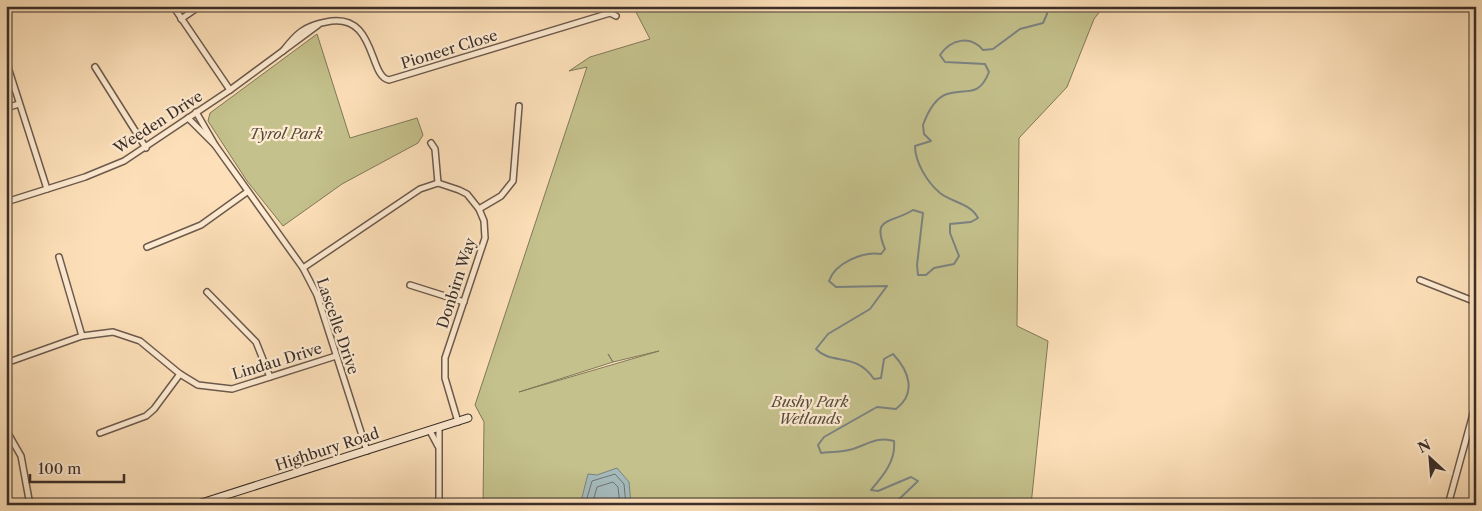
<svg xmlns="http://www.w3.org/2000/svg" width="1482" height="511" viewBox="0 0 1482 511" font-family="'Libre Caslon Text',serif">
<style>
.green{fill:#c4c18c;stroke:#80785a;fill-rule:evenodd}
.water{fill:#a5babb;stroke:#7b8281}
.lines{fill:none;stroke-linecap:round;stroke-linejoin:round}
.shore{stroke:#707472;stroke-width:1}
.stream{stroke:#7b8281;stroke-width:2}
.minor-casing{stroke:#6c5a4d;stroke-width:8}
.secondary-casing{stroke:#3b2e29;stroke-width:9}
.minor{stroke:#feebd2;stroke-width:5}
.secondary{stroke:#feebd2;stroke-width:7}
.labels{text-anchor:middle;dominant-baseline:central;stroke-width:4.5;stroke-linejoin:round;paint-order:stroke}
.street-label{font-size:15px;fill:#3b2e29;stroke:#feebd2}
.park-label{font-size:15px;font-style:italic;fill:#564b3d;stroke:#feebd2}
</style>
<rect width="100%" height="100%" fill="#fde0b9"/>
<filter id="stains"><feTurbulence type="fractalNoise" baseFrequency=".004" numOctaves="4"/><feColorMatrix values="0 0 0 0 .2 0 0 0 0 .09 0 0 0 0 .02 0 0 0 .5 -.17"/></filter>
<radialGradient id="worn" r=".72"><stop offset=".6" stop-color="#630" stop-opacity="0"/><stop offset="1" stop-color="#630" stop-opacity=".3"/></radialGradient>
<!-- green -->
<g class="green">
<path d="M615,6h489l-10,13 -27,68 -48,51 -2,188 31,15 -17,164h-548l1,-83 -9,-17 112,-338 -18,4 21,-14 60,-18 -14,-27 -14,-5 -4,3zM659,351l-140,41 94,-30 -5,-8 5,8z"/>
<polygon points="317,34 350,138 417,118 423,135 418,143 342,184 283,226 247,181 208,121 210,113"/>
</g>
<!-- water -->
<polygon class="water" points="617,468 629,482 631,505 580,505 588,474 597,475"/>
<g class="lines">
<!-- shore -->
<g class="shore">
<polyline points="585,505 592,481 615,474 624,484 626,505"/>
<polyline points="592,505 597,487 613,482 618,487 620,505"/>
</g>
<!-- stream -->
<path class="stream" d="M893,505l25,-24 -7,-4 -33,14 -7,-1c12,-14 25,-29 23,-49 -16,-5 -26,3 -41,8 -10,3 -22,3 -32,4l-3,-8 6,-8 53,-30 19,2c21,-16 13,-38 -3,-55l-9,5 -3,19 -7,1c-19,-28 -42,-13 -58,-30l12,-15 42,-25 17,-23 -51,1 -7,-6c6,-18 34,-30 52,-27l4,-5c-14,-33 6,-25 28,-39l10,3 -6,52 1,10h8l8,-7 20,-4 5,-8 -9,-23v-9l21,-2 7,-4c-8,-15 -25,-15 -38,-25 -13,-11 -25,-31 -25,-47l16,-5 -7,-7 -1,-9c4,-11 12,-27 24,-31 20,-6 32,4 42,-22l-4,-8 -40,-2 -5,-7c11,-16 30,-20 43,-5l10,-1 27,-20 23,-6 4,-9 -1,-8"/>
<!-- minor casing -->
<g class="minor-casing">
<g id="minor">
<polyline points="173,6 230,90"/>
<polyline points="606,6 610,13 616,16"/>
<polyline points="181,19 200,6"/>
<path d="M283,51c13,-17 21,-25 43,-29 51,-11 42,55 63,58l221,-67"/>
<polyline points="6,61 47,189"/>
<polyline points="95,67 146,148"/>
<polyline points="6,108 19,104"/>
<polyline points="196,112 215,145 303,268 317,295 367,451"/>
<polyline points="188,118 215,145"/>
<polyline points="431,143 435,149 438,183"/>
<polyline points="6,202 85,177 124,161 230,90 318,25"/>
<polyline points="479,209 501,196 513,181 519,106"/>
<polyline points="147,247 201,225 247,192"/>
<polyline points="59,257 82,336"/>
<polyline points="303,268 420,189 438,183 459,190 467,194 479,209 484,221 485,238 445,358 445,378 458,422"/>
<polyline points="1420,280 1476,302"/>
<polyline points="410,285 464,302"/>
<polyline points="207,292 256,342 270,377"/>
<polyline points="6,363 82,336 113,332 140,341 180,374 198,385 232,389 336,356"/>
<polyline points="439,427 439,505"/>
<polyline points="6,430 21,456 30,505"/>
<polyline points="430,431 438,446"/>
<polyline points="100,433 146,416 154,409 180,374"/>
<polyline points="1448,505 1476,403"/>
</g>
</g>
<!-- secondary casing -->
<g class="secondary-casing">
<polyline id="secondary" points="195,505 468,418"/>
</g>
<!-- minor -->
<use href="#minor" class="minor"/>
<!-- secondary -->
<use href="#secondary" class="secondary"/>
</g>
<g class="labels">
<!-- street labels -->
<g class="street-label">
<text transform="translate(449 49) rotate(-17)">Pioneer Close</text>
<text transform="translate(158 122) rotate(-33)">Weeden Drive</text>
<text transform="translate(456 283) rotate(-72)">Donbirn Way</text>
<text transform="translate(338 326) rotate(71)">Lascelle Drive</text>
<text transform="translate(277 361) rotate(-17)">Lindau Drive</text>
<text transform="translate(327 449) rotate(-18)">Highbury Road</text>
</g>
<!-- park labels -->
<g class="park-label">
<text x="286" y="133">Tyrol Park</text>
<text x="810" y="401">Bushy Park<tspan x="810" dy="17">Wetlands</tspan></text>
</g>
</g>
<!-- margin -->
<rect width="1482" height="511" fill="none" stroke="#fde0b9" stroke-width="25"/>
<rect x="8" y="8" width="1467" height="496" fill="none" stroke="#3b2e29" stroke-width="2.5"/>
<rect x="12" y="12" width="1457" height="486" fill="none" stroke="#3b2e29"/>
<!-- north arrow -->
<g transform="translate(1430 458) rotate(334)" stroke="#feebd2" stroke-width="4" paint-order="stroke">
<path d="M0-4L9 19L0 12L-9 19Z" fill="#3b2e29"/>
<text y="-8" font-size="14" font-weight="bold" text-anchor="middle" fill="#3b2e29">N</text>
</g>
<!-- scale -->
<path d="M30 474v8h94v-8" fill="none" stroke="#3b2e29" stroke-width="2.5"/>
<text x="38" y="474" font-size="15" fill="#3b2e29" stroke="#feebd2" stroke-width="4" paint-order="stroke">100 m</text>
<rect width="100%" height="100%" filter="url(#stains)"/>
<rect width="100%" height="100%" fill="url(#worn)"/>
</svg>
